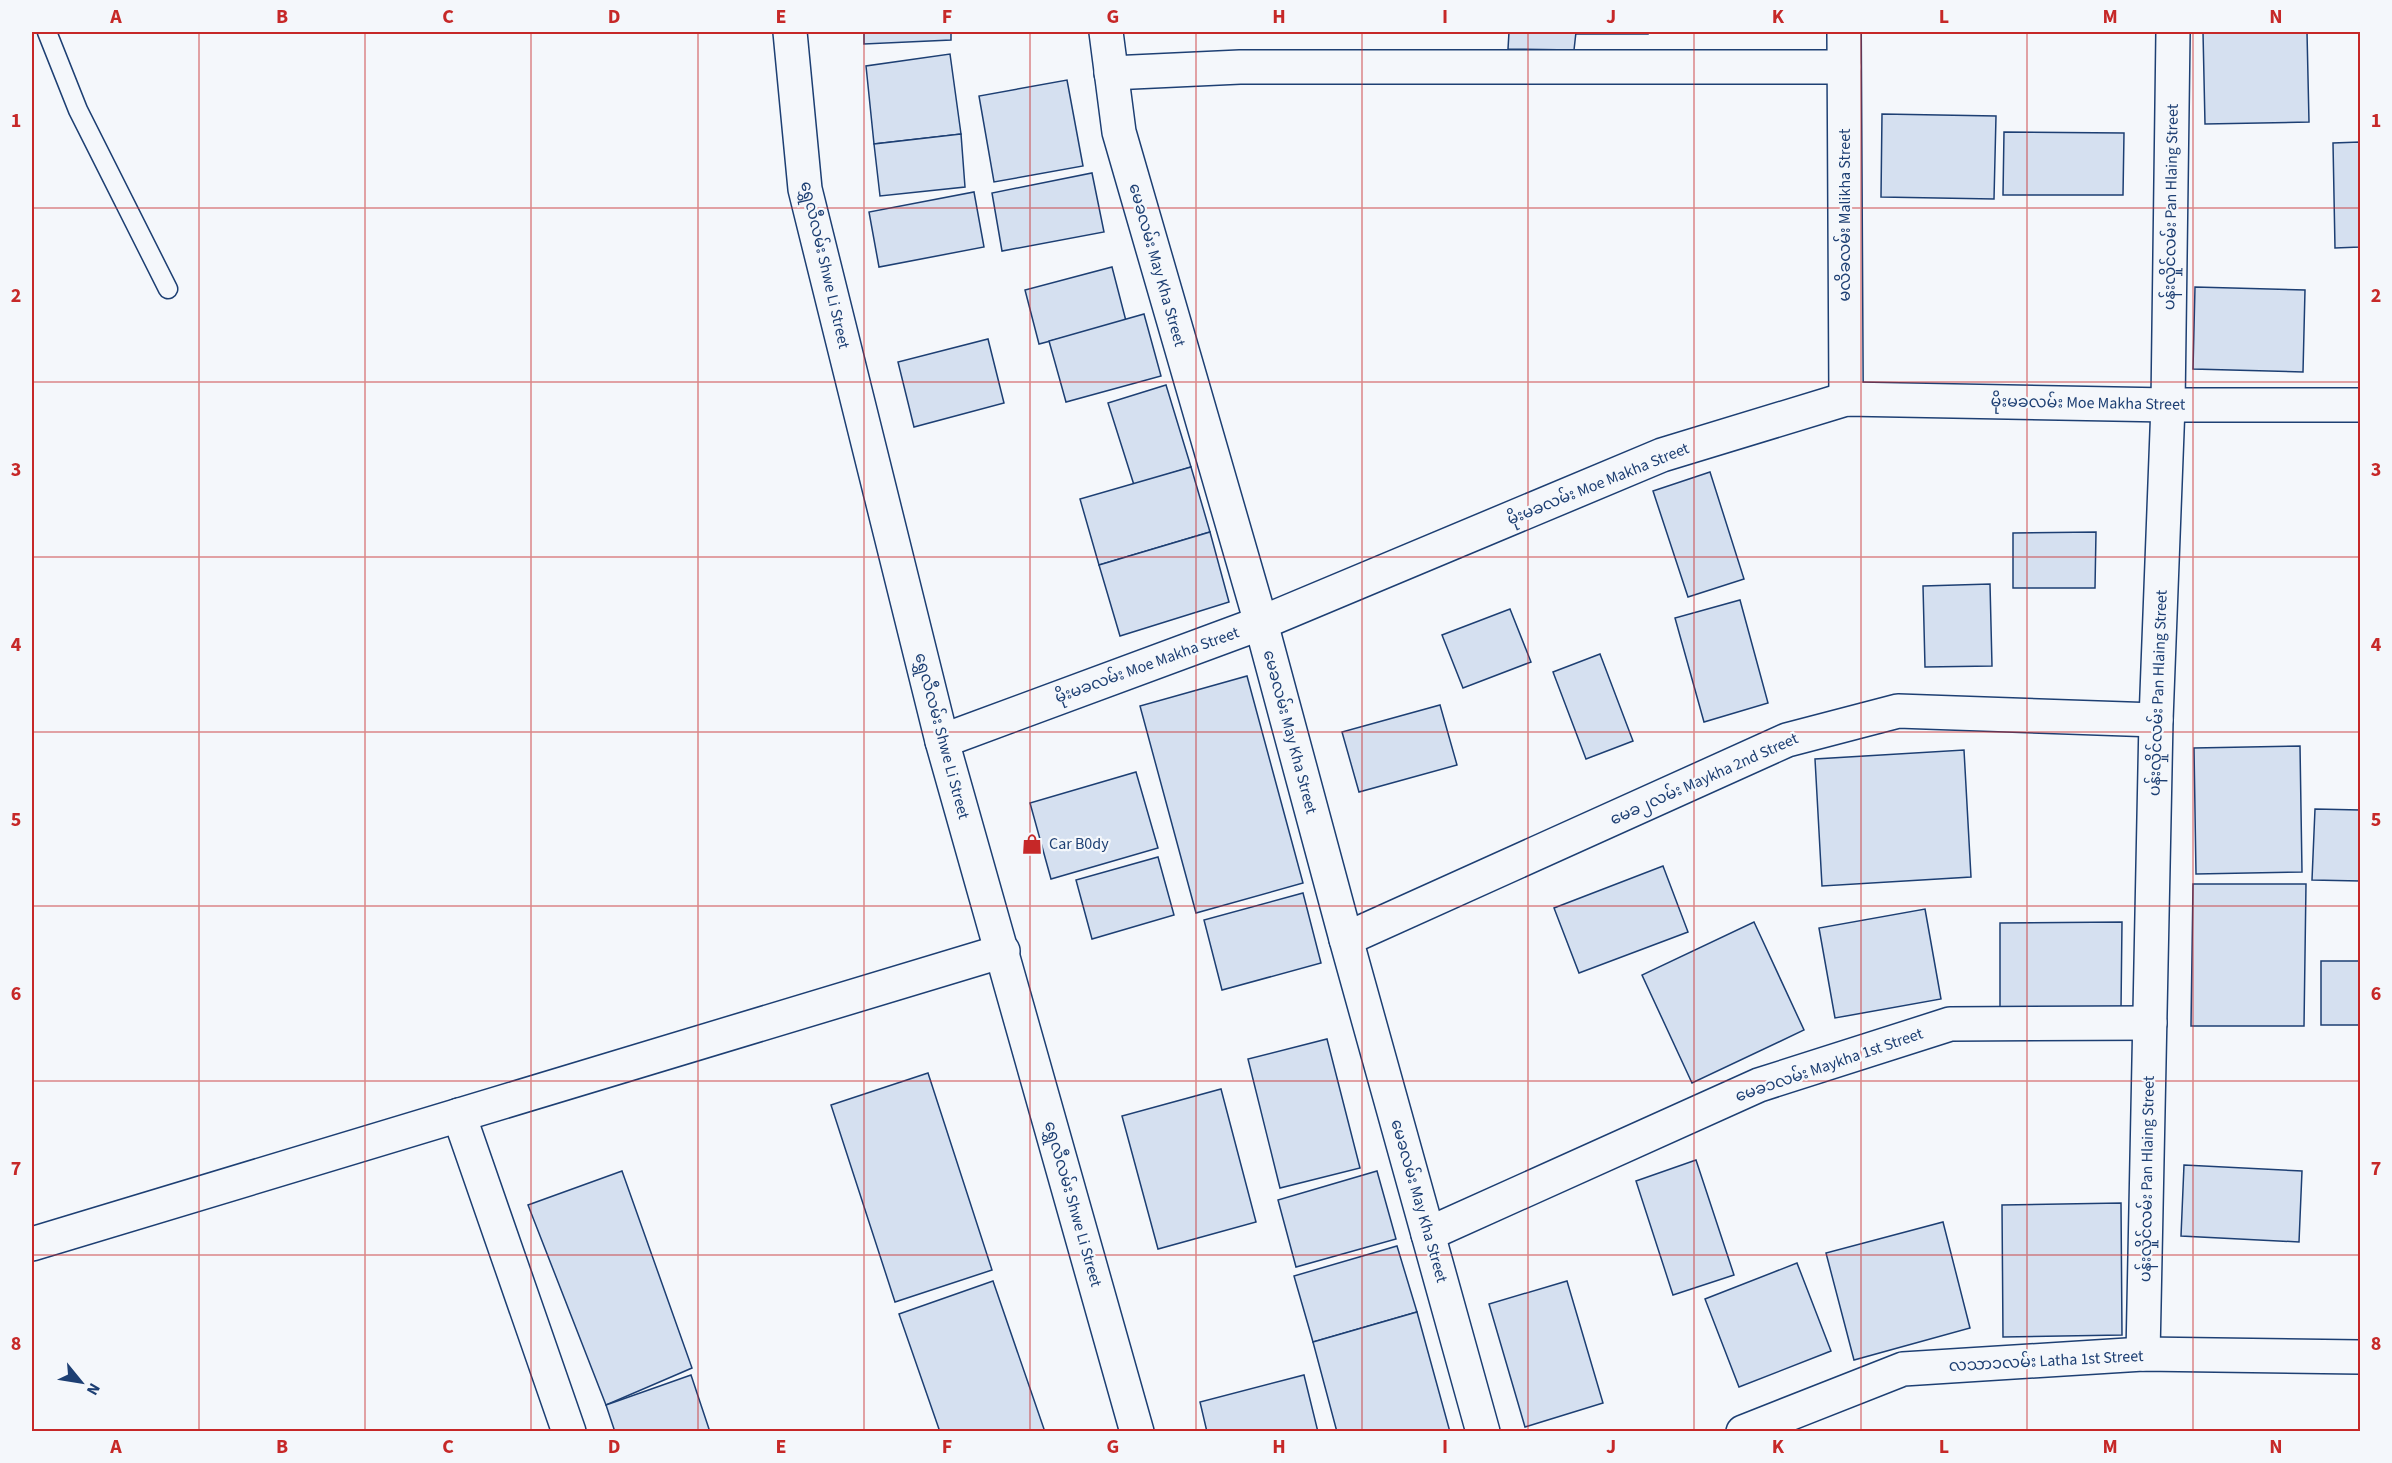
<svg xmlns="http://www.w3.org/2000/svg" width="2392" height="1463" viewBox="0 0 2392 1463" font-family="'Source Sans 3','Noto Sans Myanmar',sans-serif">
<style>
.building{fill:#d5e0f0;stroke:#1d3f73;stroke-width:1.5}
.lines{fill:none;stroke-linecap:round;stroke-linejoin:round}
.service-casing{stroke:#1d3f73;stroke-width:21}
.minor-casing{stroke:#1d3f73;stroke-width:36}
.service{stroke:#f4f7fb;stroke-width:18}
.minor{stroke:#f4f7fb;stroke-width:33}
.grid{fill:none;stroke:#c62828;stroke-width:1.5;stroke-opacity:0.55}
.labels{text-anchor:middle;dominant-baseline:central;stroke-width:4.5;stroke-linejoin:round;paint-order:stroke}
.street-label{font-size:16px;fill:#1d3f73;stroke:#f4f7fb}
.poi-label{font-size:16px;fill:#1d3f73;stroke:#f4f7fb;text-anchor:start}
.neatline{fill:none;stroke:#c62828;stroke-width:2}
.grid-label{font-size:20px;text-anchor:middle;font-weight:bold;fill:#c62828}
</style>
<rect width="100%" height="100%" fill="#f4f7fb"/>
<!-- building -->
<g class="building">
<polygon points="864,32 951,32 951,40 864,44"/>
<polygon points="1509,32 1576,32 1574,50 1508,49"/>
<rect x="1576" y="32" width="72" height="2"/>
<polygon points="2203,32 2307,32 2309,122 2205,124"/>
<polygon points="950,54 961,134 874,144 866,66"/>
<polygon points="1067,80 1083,166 994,182 979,96"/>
<polygon points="1882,114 1996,116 1994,199 1881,197"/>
<polygon points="2004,132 2124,133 2123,195 2003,195"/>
<polygon points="961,134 965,187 880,196 874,144"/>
<polygon points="2360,142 2360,247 2335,248 2333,143"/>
<polygon points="1092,173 1104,232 1002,251 992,193"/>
<polygon points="974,192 984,247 879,267 869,212"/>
<polygon points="1112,267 1126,321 1039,344 1025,290"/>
<polygon points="2195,287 2305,290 2303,372 2193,369"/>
<polygon points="1144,314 1161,376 1066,402 1049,341"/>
<polygon points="988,339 1004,403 914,427 898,362"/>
<polygon points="1166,385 1191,467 1134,485 1108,403"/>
<polygon points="1191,467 1210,532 1099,565 1080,499"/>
<polygon points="1710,472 1744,579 1688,597 1653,491"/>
<polygon points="1210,532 1229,602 1120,636 1099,565"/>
<polygon points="2096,532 2095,588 2013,588 2013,533"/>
<polygon points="1990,584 1992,666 1925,667 1923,586"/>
<polygon points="1740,600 1768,703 1704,722 1675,618"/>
<polygon points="1510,609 1531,662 1463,688 1442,635"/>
<polygon points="1600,654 1633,741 1586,759 1553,672"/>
<polygon points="1247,676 1303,883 1196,913 1140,706"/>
<polygon points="1440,705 1457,765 1359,792 1342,732"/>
<polygon points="2300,746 2302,872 2196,874 2194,748"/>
<polygon points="1964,750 1971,877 1822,886 1815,759"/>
<polygon points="1136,772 1158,848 1051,879 1030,803"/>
<polygon points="2315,809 2360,810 2360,881 2312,880"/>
<polygon points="1158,857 1174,915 1092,939 1076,880"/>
<polygon points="1663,866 1688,932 1579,973 1554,908"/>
<polygon points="2193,884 2306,884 2304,1026 2191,1026"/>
<polygon points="1303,893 1321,963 1222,990 1204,920"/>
<polygon points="1925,909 1941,999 1835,1018 1819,928"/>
<polygon points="1754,922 1804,1030 1692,1083 1642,975"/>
<polygon points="2122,922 2121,1009 2000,1009 2000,923"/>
<rect x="2321" y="961" width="39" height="64"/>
<polygon points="1327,1039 1360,1168 1280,1188 1248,1059"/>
<polygon points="928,1073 992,1270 895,1302 831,1105"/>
<polygon points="1221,1089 1256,1222 1158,1249 1122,1116"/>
<polygon points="1696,1160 1734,1275 1673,1295 1636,1181"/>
<polygon points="2184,1165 2302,1171 2299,1242 2181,1236"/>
<polygon points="622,1171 692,1368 606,1405 528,1205"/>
<polygon points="1377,1171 1396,1239 1296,1267 1278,1200"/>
<polygon points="2121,1203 2122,1335 2003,1337 2002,1205"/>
<polygon points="1943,1222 1970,1328 1854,1360 1826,1253"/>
<polygon points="1397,1246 1417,1312 1313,1342 1294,1276"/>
<polygon points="1797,1263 1831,1351 1739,1387 1705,1299"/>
<polygon points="993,1281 1045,1432 940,1432 899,1314"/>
<polygon points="1567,1281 1603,1403 1525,1427 1489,1304"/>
<polygon points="1417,1312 1450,1432 1337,1432 1313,1342"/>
<polygon points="691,1375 710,1432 615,1432 606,1405"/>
<polygon points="1304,1375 1318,1432 1207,1432 1200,1402"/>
</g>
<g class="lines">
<!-- service casing -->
<g class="service-casing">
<polyline id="service" points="47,32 78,110 168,289"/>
</g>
<!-- minor casing -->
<g class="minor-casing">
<g id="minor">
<polyline points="790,32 805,189 942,741 1137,1432"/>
<polyline points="1106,32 1119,132 1261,623 1346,939 1483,1432"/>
<polyline points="1844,32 1846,399"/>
<polyline points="1111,73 1240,67 1844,67"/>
<polyline points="942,741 1261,623 1662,455 1846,399 2168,405 2360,405"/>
<polyline points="1346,939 1787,740 1898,711 2156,720"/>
<polyline points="459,1115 569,1432"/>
<polyline points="1428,1234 1759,1085 1950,1024 2150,1023"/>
<polyline points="32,1244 1003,951"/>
<polyline points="2143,1354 2156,720 2168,405 2173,32"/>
<polyline points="1743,1432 1903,1369 2143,1354 2360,1357"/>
</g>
</g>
<!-- service -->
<use href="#service" class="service"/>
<!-- minor -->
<use href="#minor" class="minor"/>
</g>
<!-- grid -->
<path class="grid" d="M199,32v1400M365,32v1400M531,32v1400M698,32v1400M864,32v1400M1030,32v1400M1196,32v1400M1362,32v1400M1528,32v1400M1694,32v1400M1861,32v1400M2027,32v1400M2193,32v1400M32,208h2328M32,382h2328M32,557h2328M32,732h2328M32,906h2328M32,1081h2328M32,1255h2328"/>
<!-- icons -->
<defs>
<g id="shop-bare" transform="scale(1.62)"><path d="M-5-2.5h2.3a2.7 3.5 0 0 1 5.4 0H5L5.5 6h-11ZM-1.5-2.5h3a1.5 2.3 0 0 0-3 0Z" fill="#c62828" stroke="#f4f7fb" stroke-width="2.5" paint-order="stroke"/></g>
</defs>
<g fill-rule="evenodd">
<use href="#shop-bare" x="1032" y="844"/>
</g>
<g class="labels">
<!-- street labels -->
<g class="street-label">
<text transform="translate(2171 207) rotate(-89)">ပန်းလှိုင်လမ်း Pan Hlaing Street</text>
<text transform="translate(1845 215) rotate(-90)">မလိခလမ်း Malikha Street</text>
<text transform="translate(825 265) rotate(77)">ရွှေလီလမ်း Shwe Li Street</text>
<text transform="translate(1157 265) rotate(74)">မေခလမ်း May Kha Street</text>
<text transform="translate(2088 403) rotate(1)">မိုးမခလမ်း Moe Makha Street</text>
<text transform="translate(1598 484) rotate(-22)">မိုးမခလမ်း Moe Makha Street</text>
<text transform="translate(1147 665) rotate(-20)">မိုးမခလမ်း Moe Makha Street</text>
<text transform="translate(2158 693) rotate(-88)">ပန်းလှိုင်လမ်း Pan Hlaing Street</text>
<text transform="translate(1290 732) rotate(75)">မေခလမ်း May Kha Street</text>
<text transform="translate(942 736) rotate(75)">ရွှေလီလမ်း Shwe Li Street</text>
<text transform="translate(1704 779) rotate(-24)">မေခ၂လမ်း Maykha 2nd Street</text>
<text transform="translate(1829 1065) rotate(-19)">မေခ၁လမ်း Maykha 1st Street</text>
<text transform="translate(2147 1179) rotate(-89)">ပန်းလှိုင်လမ်း Pan Hlaing Street</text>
<text transform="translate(1419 1201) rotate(74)">မေခလမ်း May Kha Street</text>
<text transform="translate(1073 1204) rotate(74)">ရွှေလီလမ်း Shwe Li Street</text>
<text transform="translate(2046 1361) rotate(-3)">လသာ၁လမ်း Latha 1st Street</text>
</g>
<!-- poi labels -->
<g class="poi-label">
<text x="1049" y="844">Car B0dy</text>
</g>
</g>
<!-- border -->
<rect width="2392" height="1463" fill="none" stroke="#f4f7fb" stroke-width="66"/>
<!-- north arrow -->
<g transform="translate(81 1382) rotate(120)" stroke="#f4f7fb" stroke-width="4.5" paint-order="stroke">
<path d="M0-4.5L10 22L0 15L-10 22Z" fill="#1d3f73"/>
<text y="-9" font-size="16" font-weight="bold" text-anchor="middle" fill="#1d3f73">N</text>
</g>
<rect x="33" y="33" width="2326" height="1397" class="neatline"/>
<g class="grid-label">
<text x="116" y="23">A</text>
<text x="282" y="23">B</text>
<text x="448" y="23">C</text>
<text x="614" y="23">D</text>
<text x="781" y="23">E</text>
<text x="947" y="23">F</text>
<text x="1113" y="23">G</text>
<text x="1279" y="23">H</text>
<text x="1445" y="23">I</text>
<text x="1611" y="23">J</text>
<text x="1778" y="23">K</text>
<text x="1944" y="23">L</text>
<text x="2110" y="23">M</text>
<text x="2276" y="23">N</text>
<text x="16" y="127">1</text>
<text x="2376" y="127">1</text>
<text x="16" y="302">2</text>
<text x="2376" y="302">2</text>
<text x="16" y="476">3</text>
<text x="2376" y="476">3</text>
<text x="16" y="651">4</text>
<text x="2376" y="651">4</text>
<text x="16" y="826">5</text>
<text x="2376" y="826">5</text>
<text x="16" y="1000">6</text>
<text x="2376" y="1000">6</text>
<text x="16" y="1175">7</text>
<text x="2376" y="1175">7</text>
<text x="16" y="1350">8</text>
<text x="2376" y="1350">8</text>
<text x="116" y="1453">A</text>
<text x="282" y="1453">B</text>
<text x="448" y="1453">C</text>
<text x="614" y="1453">D</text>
<text x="781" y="1453">E</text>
<text x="947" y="1453">F</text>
<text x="1113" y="1453">G</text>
<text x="1279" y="1453">H</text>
<text x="1445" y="1453">I</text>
<text x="1611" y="1453">J</text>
<text x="1778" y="1453">K</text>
<text x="1944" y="1453">L</text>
<text x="2110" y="1453">M</text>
<text x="2276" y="1453">N</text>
</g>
</svg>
